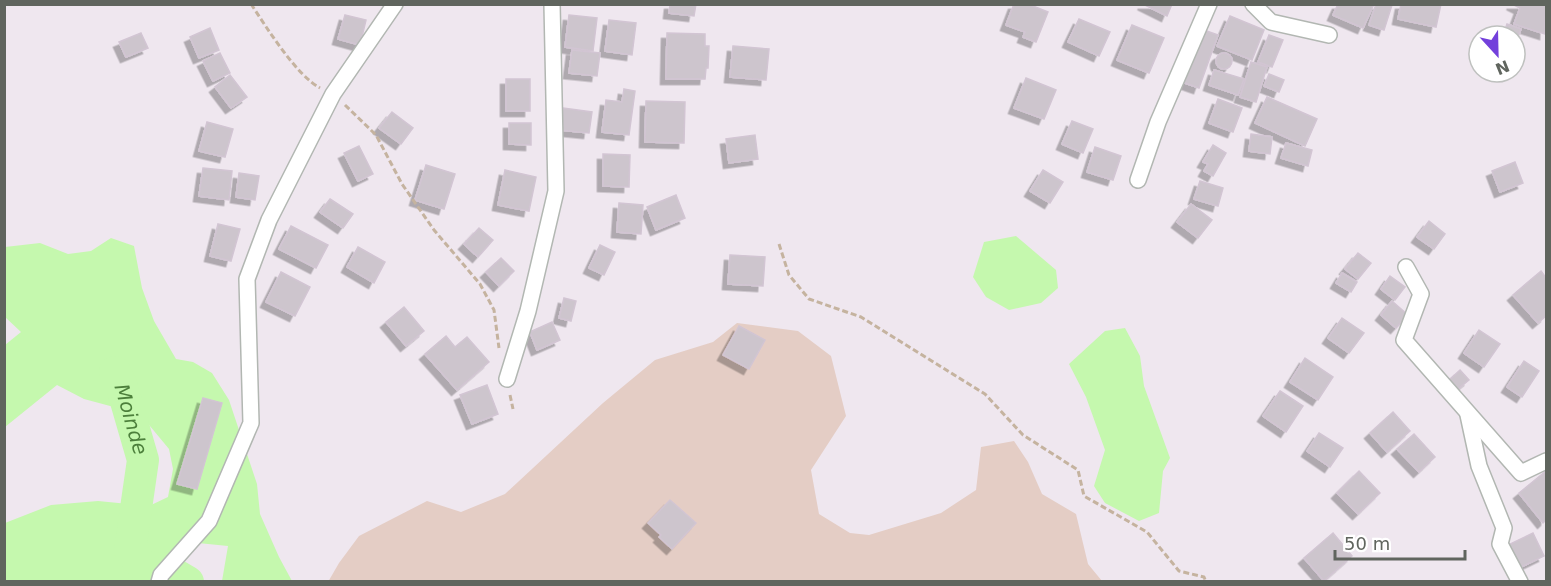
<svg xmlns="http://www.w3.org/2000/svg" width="1551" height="586" viewBox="0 0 1551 586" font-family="'DejaVu Sans',sans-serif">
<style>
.green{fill:#e4cdc5}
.water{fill:#c5f8ae}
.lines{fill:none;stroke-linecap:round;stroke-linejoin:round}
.river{stroke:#c5f8ae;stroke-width:32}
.building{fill:#cdc5cd;stroke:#d2c5d3;stroke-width:1.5;filter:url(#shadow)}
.minor-casing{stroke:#b2b7b2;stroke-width:18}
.path{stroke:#c5b39f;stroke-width:3;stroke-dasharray:6 3;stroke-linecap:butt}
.minor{stroke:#fff;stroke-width:15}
.labels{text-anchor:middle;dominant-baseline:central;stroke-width:6;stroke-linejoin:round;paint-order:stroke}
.water-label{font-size:20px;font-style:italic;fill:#4c7f3b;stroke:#fff}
</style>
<defs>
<filter id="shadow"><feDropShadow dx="-5.5" dy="5.5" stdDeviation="0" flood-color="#0004"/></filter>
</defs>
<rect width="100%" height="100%" fill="#efe7ef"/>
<!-- green -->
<polygon class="green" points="737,323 798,331 831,356 846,416 811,470 819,514 850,533 869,535 941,513 976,490 981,447 1014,441 1028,462 1042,494 1076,514 1088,564 1102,581 328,582 339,563 359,536 427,501 461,512 505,494 603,403 655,360 713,342"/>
<!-- water -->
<g class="water">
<polygon points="1016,236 1056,270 1058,288 1041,303 1009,310 986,297 973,277 984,242"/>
<polygon points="111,238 134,246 142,288 154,321 176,359 193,362 212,373 229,400 257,484 260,514 279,557 292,581 222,581 228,546 198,543 166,581 5,581 5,523 51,505 98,501 149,506 168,497 173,469 169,449 140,414 84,399 57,385 5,427 5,345 21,332 5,317 5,247 40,243 68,254 91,251"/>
<polygon points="1125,328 1140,356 1144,386 1170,458 1163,471 1159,513 1139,521 1105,503 1094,486 1105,450 1086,397 1069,364 1105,331"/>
</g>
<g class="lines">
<!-- river -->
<path class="river" id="s1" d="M115,372l6,12 22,76 -13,90 14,17 22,2 22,13"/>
</g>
<!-- building -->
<g class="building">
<polygon points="670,4 696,4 694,16 669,13"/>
<polygon points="1014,4 1028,4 1048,12 1036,42 1023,37 1025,32 1006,25"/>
<polygon points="1143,4 1172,4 1167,16"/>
<polygon points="1338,4 1374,4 1363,28 1333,15"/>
<polygon points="1376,4 1392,5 1384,30 1369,25"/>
<polygon points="1401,4 1441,4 1436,27 1398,19"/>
<polygon points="1512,4 1546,4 1545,34 1514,24 1520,8"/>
<polygon points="345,15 366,20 360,45 338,39"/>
<polygon points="569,15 597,18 593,51 565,47"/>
<polygon points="1230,16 1264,30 1252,60 1217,46"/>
<polygon points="1079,19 1110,32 1099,56 1068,42"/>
<polygon points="609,20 636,23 632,55 605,51"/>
<polygon points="1507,24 1521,29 1515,45 1515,36 1503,36"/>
<polygon points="1132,25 1164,38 1149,73 1117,60"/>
<polygon points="210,28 219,50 199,58 190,37"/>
<polygon points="1201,29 1218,35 1199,88 1182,82"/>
<polygon points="141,33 148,48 126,57 119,42"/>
<polygon points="667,33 705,34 705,46 709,46 708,68 706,68 705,79 666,79"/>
<polygon points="1269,35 1283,40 1272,67 1258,62"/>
<polygon points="733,46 769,49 766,80 730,77"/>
<polygon points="572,50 600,53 597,76 569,73"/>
<circle cx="1224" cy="61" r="8"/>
<polygon points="220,53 230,73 213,81 203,61"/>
<polygon points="1251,62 1267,67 1256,102 1240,97"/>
<polygon points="1214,70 1244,79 1238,95 1209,85"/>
<polygon points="1269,74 1284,80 1279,92 1264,86"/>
<polygon points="230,75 247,97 231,108 215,87"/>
<polygon points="1026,78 1056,90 1044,119 1014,108"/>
<rect x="506" y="79" width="24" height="32"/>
<polygon points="624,89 635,91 629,135 602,132 606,100 622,102"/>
<polygon points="1267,97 1317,119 1305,146 1255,123"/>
<polygon points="1218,99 1242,108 1233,132 1209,123"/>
<polygon points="646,101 685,102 684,143 645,142"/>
<polygon points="563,108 592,112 589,133 560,130"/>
<polygon points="392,112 413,128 401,144 379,128"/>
<polygon points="1072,121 1093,129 1083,153 1062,144"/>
<polygon points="207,122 233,129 225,157 199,151"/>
<polygon points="509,123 531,123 531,145 509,144"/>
<polygon points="1251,134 1272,137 1270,154 1249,151"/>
<polygon points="755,135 758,159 729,163 726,139"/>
<polygon points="1286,143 1312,150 1308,166 1281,158"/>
<polygon points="1213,145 1226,153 1213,176 1204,171 1208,164 1203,162"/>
<polygon points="359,146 373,174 358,181 344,153"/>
<polygon points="1095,147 1121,156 1113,180 1087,172"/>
<polygon points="603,154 630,155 629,187 603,186"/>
<polygon points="1515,162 1523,183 1500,192 1492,171"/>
<polygon points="426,165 455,174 444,209 415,200"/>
<polygon points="203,168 232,171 229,200 199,196"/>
<polygon points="505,170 536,177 529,211 498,205"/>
<polygon points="1043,170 1063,182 1050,203 1030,191"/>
<polygon points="239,173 259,176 255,200 236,197"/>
<polygon points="1200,181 1223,188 1218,206 1194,199"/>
<polygon points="676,195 685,218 656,230 647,207"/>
<polygon points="330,199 353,214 343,228 320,212"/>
<polygon points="619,203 643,205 641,234 617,232"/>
<polygon points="1191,204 1212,220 1198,238 1177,222"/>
<polygon points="1429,221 1445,234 1434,249 1417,237"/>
<polygon points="218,224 240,229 231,261 210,256"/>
<polygon points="291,226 328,245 316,268 279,249"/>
<polygon points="479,228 493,240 478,257 464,244"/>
<polygon points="600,245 615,252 604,275 589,268"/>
<polygon points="358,247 385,262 374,283 347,267"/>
<polygon points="1358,253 1371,263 1358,279 1345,269"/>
<polygon points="730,255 765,257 763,286 728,284"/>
<polygon points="501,258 514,271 499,286 486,272"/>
<polygon points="1541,271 1546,278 1546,316 1538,323 1513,295"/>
<polygon points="281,272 310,287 295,316 266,302"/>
<polygon points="1342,273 1357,282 1351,292 1336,283"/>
<polygon points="1390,276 1405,287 1395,300 1381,289"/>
<polygon points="564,298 576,301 571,321 559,318"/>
<polygon points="1392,301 1408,315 1396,328 1381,315"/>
<polygon points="404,307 424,331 406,346 386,322"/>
<polygon points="1342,318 1364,333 1349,353 1328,338"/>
<polygon points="552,322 560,340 537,350 530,332"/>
<polygon points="739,326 765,340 749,369 723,355"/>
<polygon points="1479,330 1500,344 1484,367 1464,353"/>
<polygon points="446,336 455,347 467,337 489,362 457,390 425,354"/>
<polygon points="1305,358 1333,377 1318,400 1290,382"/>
<polygon points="1524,361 1539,371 1522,397 1507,387"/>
<polygon points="1460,370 1469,380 1458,389 1449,380"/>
<polygon points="487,385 498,414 472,424 460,395"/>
<polygon points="1280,391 1303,406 1286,432 1263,416"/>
<polygon points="203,398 222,403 197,489 177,484"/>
<polygon points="1393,412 1410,431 1387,452 1370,433"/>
<polygon points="1319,433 1343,448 1330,467 1307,451"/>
<polygon points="1414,434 1435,457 1419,472 1397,449"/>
<polygon points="1359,471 1380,493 1358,514 1337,493"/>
<polygon points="1546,471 1546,520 1543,523 1519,493"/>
<polygon points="670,500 696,523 672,549 659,537 661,535 648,523"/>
<polygon points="1333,533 1352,556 1324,581 1304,558"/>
<polygon points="1533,533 1544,556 1519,568 1508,545"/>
</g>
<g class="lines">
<!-- minor casing -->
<g class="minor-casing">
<g id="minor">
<polyline points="1253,4 1271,22 1329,35"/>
<polyline points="1138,180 1158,122 1209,4"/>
<polyline points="1406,267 1421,294 1404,340 1521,473 1546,461"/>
<polyline points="507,379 528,311 556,191 552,4"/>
<polyline points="1468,415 1479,466 1504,528 1500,544 1520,582"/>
<polyline points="159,582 161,575 209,521 251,423 247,279 269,220 333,94 395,4"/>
</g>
</g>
<!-- path -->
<g class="path">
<path d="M251,4c16,24 45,71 69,84"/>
<polyline points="345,105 376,135 402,184 434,230 480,284 494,310 499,348"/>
<polyline points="779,244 789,275 809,299 861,317 985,394 1023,435 1078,470 1084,496 1147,532 1179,571 1204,577 1206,582"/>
<polyline points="510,395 513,409"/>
</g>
<!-- minor -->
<use href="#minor" class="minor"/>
</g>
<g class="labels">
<!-- water labels -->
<g class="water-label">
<text stroke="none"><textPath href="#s1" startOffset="50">Moinde</textPath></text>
</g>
</g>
<!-- border -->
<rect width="1551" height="586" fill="none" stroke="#60655e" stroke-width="12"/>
<!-- north arrow -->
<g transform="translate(1497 54) rotate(158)"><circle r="28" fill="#ffffff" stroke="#bfc1bf" stroke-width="1.5"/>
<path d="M0-4.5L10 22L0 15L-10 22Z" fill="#7340db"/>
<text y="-9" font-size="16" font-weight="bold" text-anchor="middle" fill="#60655e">N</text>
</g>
<!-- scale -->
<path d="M1335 550v9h130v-9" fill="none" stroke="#60655e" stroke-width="3"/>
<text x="1344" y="550" font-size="18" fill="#60655e" stroke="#ffffff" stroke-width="4.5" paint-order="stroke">50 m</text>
</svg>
